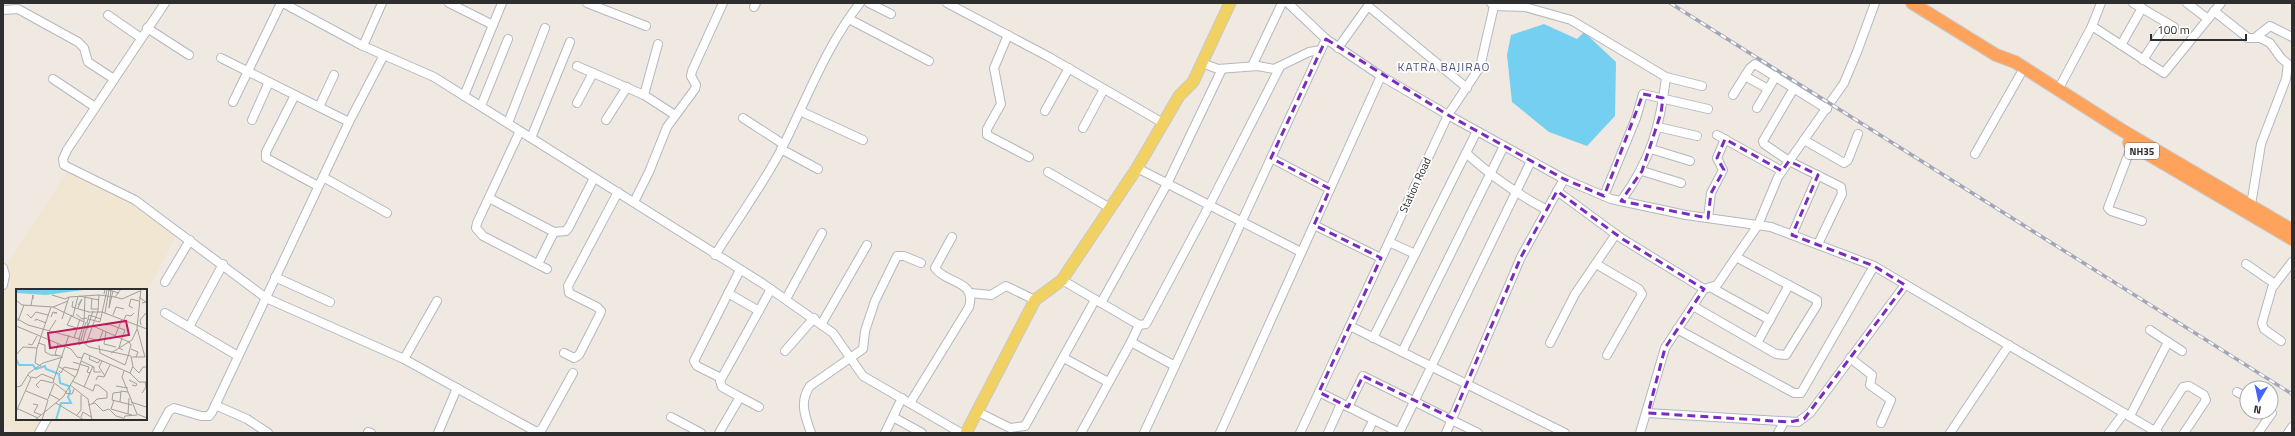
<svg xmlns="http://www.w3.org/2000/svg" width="2295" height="436" viewBox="0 0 2295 436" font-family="'Titillium Web',sans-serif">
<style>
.education{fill:#f0e6d1}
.water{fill:#75cff0}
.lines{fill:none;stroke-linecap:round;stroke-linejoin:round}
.minor-casing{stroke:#b4b7c1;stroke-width:10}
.major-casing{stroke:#c9c9c9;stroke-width:13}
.highway-casing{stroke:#c9c9c9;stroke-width:14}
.minor{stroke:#fff;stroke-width:8}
.major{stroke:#f2d163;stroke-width:11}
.highway{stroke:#ffa35c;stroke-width:12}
.rail-casing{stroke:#a3a6b8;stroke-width:3.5}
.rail{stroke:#fff;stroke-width:2;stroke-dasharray:6;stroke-linecap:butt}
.marked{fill:none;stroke:#7b2cbf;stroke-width:3;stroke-dasharray:8 5;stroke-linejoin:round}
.labels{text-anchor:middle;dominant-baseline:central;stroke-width:3.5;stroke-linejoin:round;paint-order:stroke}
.shield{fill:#fff;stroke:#6d6d6d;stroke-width:1}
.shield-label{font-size:10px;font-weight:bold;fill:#2e2e2e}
.street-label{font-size:11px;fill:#2e2e2e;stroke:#fff}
.neighbourhood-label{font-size:12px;letter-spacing:1px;fill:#4d5680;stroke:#fff}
.inset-river{fill:none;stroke:#75cff0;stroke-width:2}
.inset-road{fill:none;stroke:#a29e99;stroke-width:1}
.view{fill:#c2185b;fill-opacity:0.15;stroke:#c2185b;stroke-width:2}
.inset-edge{fill:none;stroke:#2e2e2e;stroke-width:2}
</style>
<rect width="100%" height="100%" fill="#efe9e1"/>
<!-- education -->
<polygon class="education" points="67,172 126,198 176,235 146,293 146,290 17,290 17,419 53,419 45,433 18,433 3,424 3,271"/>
<!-- water -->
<polygon class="water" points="1544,24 1577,39 1584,32 1616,62 1615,116 1587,146 1549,132 1512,102 1507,55 1511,35"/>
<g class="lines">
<!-- minor casing -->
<g class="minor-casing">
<g id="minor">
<polyline points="165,3 67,150 63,159 64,165 135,200 266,298 404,359 533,430 537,432 542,429 573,373"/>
<polyline points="283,3 361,45 434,77 762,283 833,333 863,376 961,433"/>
<polyline points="449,3 493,25"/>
<polyline points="587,3 646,26"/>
<polyline points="869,3 891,14"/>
<polyline points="947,3 1049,57 1163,123"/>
<polyline points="1288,3 1326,39 1381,76 1448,115 1300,433"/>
<polyline points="1491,3 1494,6 1480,67 1448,115 1564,179 1611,199 1686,215 1771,227 1874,266 2158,433"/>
<polyline points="2133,3 2174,27"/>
<polyline points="2187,3 2208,19"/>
<polyline points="1494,6 1525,7 1571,20 1666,77 1702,86"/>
<polyline points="754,7 756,3"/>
<polyline points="3,10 18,9 78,42 84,48 88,62 114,79"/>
<polyline points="2214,11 2248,38 2260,38 2270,43 2281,58 2288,64 2286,79 2261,144 2251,205"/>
<polyline points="108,15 141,38"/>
<polyline points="849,19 929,61"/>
<polyline points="2092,26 2164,73 2221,3"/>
<polyline points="147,28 189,55"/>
<polyline points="1008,35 994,68 1001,104 987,129 987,135 1029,157"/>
<polyline points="2256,37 2270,26 2292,37"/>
<polyline points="2121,45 2142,8"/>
<polyline points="363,46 382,3"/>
<polyline points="1338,48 1368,6 1467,88"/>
<polyline points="221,58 349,122"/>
<polyline points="2143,60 2167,23"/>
<polyline points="1202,63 1218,69 1258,66 1274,69 1309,52 1321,50"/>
<polyline points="577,66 644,95 675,115"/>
<polyline points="1252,66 1282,3"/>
<polyline points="1745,76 1768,89"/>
<polyline points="53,79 95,107"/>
<polyline points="1794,88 1763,141 1764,144 1789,161 1841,187 1842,194 1818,244"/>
<polyline points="2058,90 2092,26 2101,3"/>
<polyline points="295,95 266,152 266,158 318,186"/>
<polyline points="644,95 658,44"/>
<polyline points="1733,95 1750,68 1755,64 1827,109"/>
<polyline points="464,96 502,3"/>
<polyline points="233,102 281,3"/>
<polyline points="577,103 593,73"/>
<polyline points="481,106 508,39"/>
<polyline points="319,107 334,75"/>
<polyline points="1757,108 1776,76"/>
<polyline points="800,111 863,140"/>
<polyline points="1045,111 1069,68"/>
<polyline points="743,118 783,144"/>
<polyline points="252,120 269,82"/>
<polyline points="606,120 627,87"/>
<polyline points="508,123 545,28"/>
<polyline points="1658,127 1697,136"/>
<polyline points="1083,128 1104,89"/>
<polyline points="520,131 477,223 476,228 483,236 547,269"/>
<polyline points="1717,135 1782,171"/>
<polyline points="531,138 570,42"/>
<polyline points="1804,140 1844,163 1848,160 1858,134"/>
<polyline points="2132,145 2108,208 2111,211 2142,221"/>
<polyline points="781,149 818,169"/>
<polyline points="1651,149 1690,161"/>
<path d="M1466,153c25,23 51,41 81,57"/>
<polyline points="1975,154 2020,75"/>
<polyline points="1271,158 1330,189"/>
<polyline points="1137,168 1301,252"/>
<polyline points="1642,171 1681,183"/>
<polyline points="1048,172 1110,208"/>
<polyline points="323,177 387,213"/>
<polyline points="1557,191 1621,238 1704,289 1665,348 1640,433"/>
<polyline points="1604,196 1636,118 1643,94 1708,109"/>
<polyline points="489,198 554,232 566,231 569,227 594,178"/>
<path d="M1621,201c30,-41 39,-75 45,-124"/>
<polyline points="634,202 649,172 667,127 695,89 696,85 691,76 692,71 723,3"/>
<polyline points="1708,218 1711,193 1723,170 1717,158 1725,139"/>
<polyline points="1314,225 1381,258"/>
<polyline points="1792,235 1818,175"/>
<polyline points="1389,242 1415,254"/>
<path d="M715,255c22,-35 47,-69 66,-105 25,-49 45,-104 79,-147"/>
<polyline points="538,264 554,232"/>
<polyline points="1596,264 1639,289 1642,294 1607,355"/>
<polyline points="2246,264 2275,284"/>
<polyline points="3,268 5,275 3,285"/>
<polyline points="275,277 330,302"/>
<polyline points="1062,280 1139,325 1146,324 1209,206 1279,69"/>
<polyline points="165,282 190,240"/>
<polyline points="1712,288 1770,320"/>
<polyline points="1704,289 1717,285 1736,257 1758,225 1778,177 1844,83 1857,52 1875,3"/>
<polyline points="728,293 759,311"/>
<polyline points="970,293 991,295 1006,286 1035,300"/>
<polyline points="786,299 822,233"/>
<polyline points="1101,303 1167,184 1222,69"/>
<polyline points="1693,306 1776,354 1786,355 1817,305 1817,300 1736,257"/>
<polyline points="165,313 238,356"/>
<polyline points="822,323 867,245"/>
<polyline points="1350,326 1565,433"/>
<polyline points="189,327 223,264"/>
<polyline points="1677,329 1794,393 1801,393 1874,266"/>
<polyline points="1373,338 1477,131"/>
<polyline points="2281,341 2264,329 2262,323 2272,288 2292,262"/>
<polyline points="1131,342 1139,325"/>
<polyline points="2168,342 2182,351"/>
<polyline points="1550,343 1575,294 1616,234"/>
<polyline points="1757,343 1789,285"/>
<polyline points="785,351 814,318"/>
<polyline points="1402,352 1504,146"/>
<polyline points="564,353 574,358 579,355 600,314 601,311 597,307 569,293 568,286 618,192"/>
<polyline points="1064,358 1108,382"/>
<polyline points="1850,358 1872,375 1870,385 1891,400 1881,423"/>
<polyline points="404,359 437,301"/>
<polyline points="721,378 697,366 694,361 740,270"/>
<polyline points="1319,392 1400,433"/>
<polyline points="2237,392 2247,397"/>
<polyline points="740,397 759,407"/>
<path d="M910,403l59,-96c8,-27 -23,-23 -34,-39l17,-31"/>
<polyline points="215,405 247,419 268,433"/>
<polyline points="1348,407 1363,376 1478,433"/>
<polyline points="978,412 1010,428 1025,426 1095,300"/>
<polyline points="1648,413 1798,422 1810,413 1905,285"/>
<polyline points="2130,416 2168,342 2150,330"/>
<polyline points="671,417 701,433"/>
<polyline points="893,417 922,433"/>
<polyline points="2155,431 2183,387 2189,386 2204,395 2206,400 2184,433"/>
<polyline points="368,432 371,433"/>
<polyline points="39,433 47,419"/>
<polyline points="157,433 169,411 174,408 201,416 209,416 212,412 349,122 384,55"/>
<polyline points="438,433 457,388"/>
<polyline points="719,433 740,397 722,387 720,381 771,289"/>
<path d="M811,433c-6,-17 -12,-31 -1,-47l53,-37 2,-18 10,-30 22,-45h7l17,7"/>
<polyline points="885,433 902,398"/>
<polyline points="1081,433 1131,342 1175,366"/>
<polyline points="1144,433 1326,39"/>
<polyline points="1220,433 1381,76"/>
<polyline points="1328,433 1341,404"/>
<polyline points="1367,433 1373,421"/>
<polyline points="1399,433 1531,161"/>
<polyline points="1446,433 1521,257 1564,179"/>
<polyline points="1778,433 1784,422"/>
<polyline points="1950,433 2009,345"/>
<polyline points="2109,433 2124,413"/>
<polyline points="2258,433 2272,413 2270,412"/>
<polyline points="2288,433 2292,427"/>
</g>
</g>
<!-- major casing -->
<g class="major-casing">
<polyline id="major" points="966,433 1035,300 1062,280 1137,168 1179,96 1193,82 1230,3"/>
</g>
<!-- highway casing -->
<g class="highway-casing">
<g id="highway">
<polyline points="1912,3 1996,55 2015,62 2120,129 2292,230"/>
<polyline points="2129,143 2292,239"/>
</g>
</g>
<!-- minor -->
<use href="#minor" class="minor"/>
<!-- major -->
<use href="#major" class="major"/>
<!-- highway -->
<use href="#highway" class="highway"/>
<!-- rail casing -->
<g class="rail-casing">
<polyline id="rail" points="1670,3 2292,394"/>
</g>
<!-- rail -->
<use href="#rail" class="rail"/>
</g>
<!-- marked area -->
<path class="marked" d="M1326,39l122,76 116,64 40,17 39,-102 20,4 -2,15 -19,58 -21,30 87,17 3,-25 13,-23 -7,-12 8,-19 57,32 7,-10 29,14 -26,60 82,31 31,19 -101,134 -14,3 -142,-9 17,-65 39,-59 -83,-51 -64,-47 -36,66 -69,161 -89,-42 -15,31 -29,-15 62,-134 -67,-33 16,-36 -59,-31z"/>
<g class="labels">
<!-- shield labels -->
<rect class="shield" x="2125" y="143" width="34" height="16" rx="3"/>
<g class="shield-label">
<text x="2142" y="151">NH35</text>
</g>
<!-- street labels -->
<g class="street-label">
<text transform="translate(1415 185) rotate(-65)">Station Road</text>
</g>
<!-- neighbourhood labels -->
<g class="neighbourhood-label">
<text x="1444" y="66">KATRA BAJIRAO</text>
</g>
</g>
<!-- overview -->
<g transform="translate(16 289)">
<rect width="131" height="131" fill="#efe9e1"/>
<path d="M0,0h75l-45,6 -30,-2z" fill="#75cff0"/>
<path class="inset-river" d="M0,70l3,6h14l3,4 9,-3 1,3 13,5 1,9 9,3 1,6 -2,5 3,6h-10l-5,17"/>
<path class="inset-road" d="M125,0l-4,39 8,29M88,5l1,-5 14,4M36,6l13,4 4,-2M63,7l20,4M69,8l-1,25 -5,17 10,8 42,9M99,8l7,2 18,-8M123,8l7,5 -4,1M76,10l-1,10h7M0,11l6,5 31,2 31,15M57,12l-1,6 17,5h13l45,17M15,16l2,-10v4M62,16l4,-6 -4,9M37,18l15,-6M93,19l4,-17M93,19l2,-18M117,19l-4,-2 2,-7 8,2M89,24l4,-23M11,25l4,4 5,-6 12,3M60,25l6,5 5,-1M56,26l-5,10 13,4M97,26l3,-8 8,2M57,27l5,-20M35,28l2,-5 4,1h-3M0,29l12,7 51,14v6l3,-2M46,30l7,-22 30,-2M72,30l12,3 7,-32M108,31l2,-5 5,1 3,-3M2,32l6,-16M19,32l1,-2 10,4M71,34l2,-8 12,4M125,36l-1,-5 6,-7M0,37l55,23 6,8 5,1 2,-5 46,20 3,-7 -2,-9h14M77,37l36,16M91,37l1,-2 17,6 -3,8M71,40l6,-18M33,42l7,-11M90,43l-2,12 12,3M99,47l7,-17M58,49l6,-19M73,49l10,3 4,-10M106,49l-3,10 4,2M65,51l5,-18M67,52l5,-18M22,54l7,2v7l6,3 10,1M12,55l4,1 5,-9M70,55l12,-33 1,-16 16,2 6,-8M83,56l1,8 25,12 3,-9M21,59l-2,15 6,3M115,60l7,3 -2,5M95,64l21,-13 5,-11M0,66l7,-8 14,1 14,-41M41,66l-2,-1 3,-10M74,67l-1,3 9,4 2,-3M112,67l3,-11 -2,-3M65,72l13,6v5h7M86,72l-3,6 6,9M57,73l16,5 -2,5 3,1M42,77l17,11M117,78l6,6 4,-6h4M43,82l2,2 3,-6 14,3M108,82l-2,6 15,37 10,4M114,84l9,9h8M15,88l5,1 6,-4 12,5M80,91l2,-4 6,1 6,-12M113,91l8,4 -1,2 -4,-1M56,92l21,10 2,-6h3l9,7v6l-10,1 -4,4M54,96l18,14 4,21M100,97l12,2M0,98l5,-1 8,-13 14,-10 20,-6M68,98l9,-21M23,99l-3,-3 5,-5 12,3M10,102l22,9 -6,20M50,103l-13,-10 16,-47M105,103l-8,1 -1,7 20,5M49,104l7,1 2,-5M126,104l4,-6 -1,-5M33,105l11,6M113,109l-1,16 4,1M32,110l6,-15M98,111l-3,9 17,5M104,113l1,-11 7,1M115,113l15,5M40,114l28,17M17,115l5,1 -4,7 7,3M72,116l7,-2 8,8 6,-2 7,7 7,2M0,119l22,10M0,123l15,-34 -3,-3M61,126l4,-5v-15M65,128l2,-5 8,5M19,131l28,-23 14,-23 5,-16M107,131l2,-4 12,-1"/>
<path class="view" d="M110,32l3,14 -79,13 -2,-15z"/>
<rect width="131" height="131" class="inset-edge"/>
</g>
<!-- border -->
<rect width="2295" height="436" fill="none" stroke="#2e2e2e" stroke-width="8"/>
<!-- north arrow -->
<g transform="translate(2259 400) rotate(189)"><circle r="19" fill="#ffffff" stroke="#ababab"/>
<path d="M0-3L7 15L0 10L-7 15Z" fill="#4264fb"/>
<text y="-6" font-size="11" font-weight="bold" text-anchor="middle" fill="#2e2e2e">N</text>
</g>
<!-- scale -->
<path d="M2151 34v6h95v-6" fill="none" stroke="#2e2e2e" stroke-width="2"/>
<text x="2157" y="34" font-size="12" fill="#2e2e2e" stroke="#ffffff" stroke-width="3" paint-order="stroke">100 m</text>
</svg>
